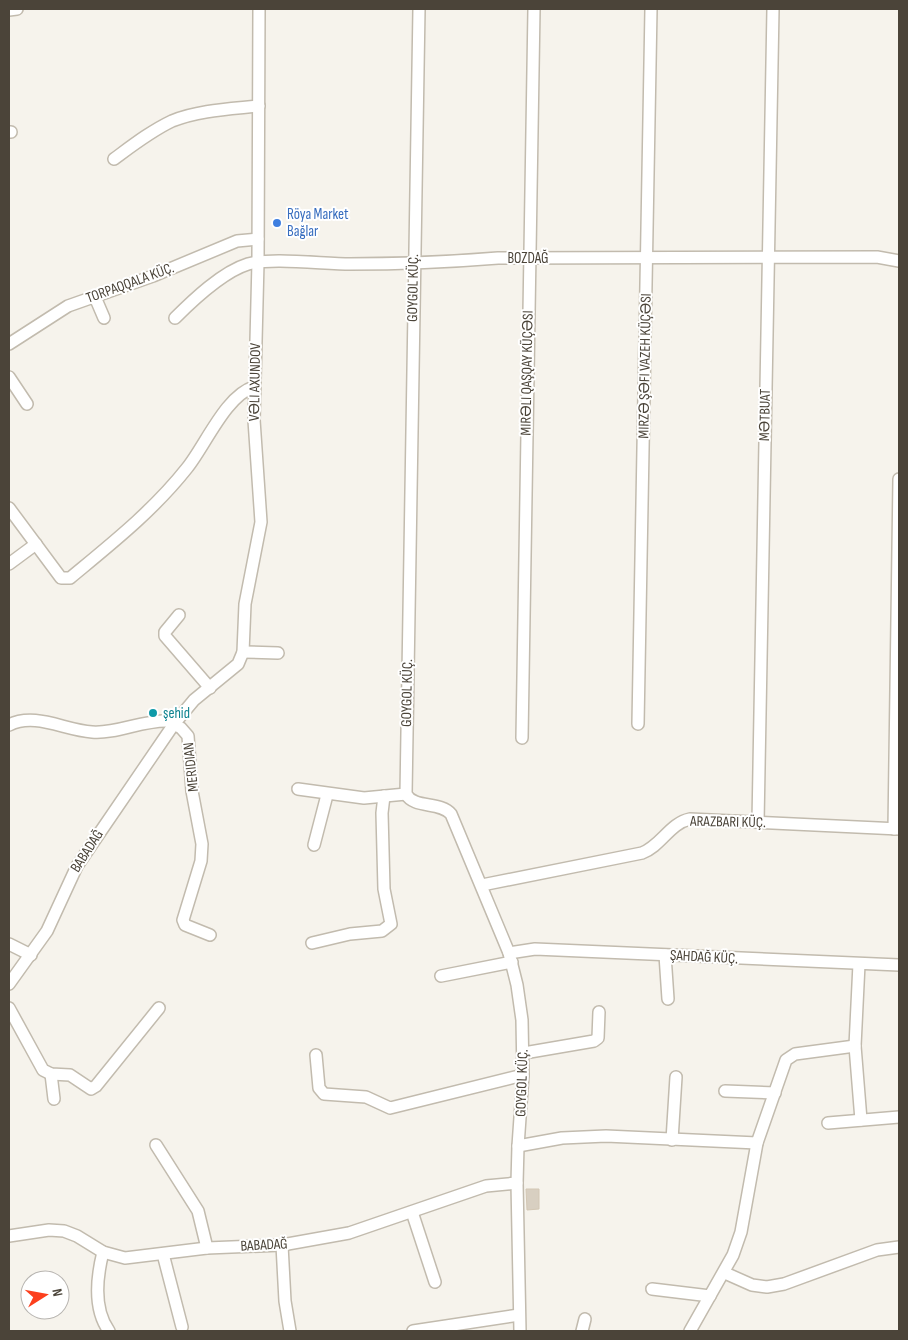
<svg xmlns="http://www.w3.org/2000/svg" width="908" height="1340" viewBox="0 0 908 1340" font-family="'Sofia Sans Condensed',sans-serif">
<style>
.building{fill:#d8cfc1;stroke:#d3c7b4}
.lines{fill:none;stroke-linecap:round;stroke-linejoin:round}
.minor-casing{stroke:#c2bbae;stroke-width:14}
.minor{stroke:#fff;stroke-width:11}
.shop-dot{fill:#3f7fe0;stroke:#fff;stroke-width:2}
.culture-dot{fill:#0f9aa8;stroke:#fff;stroke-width:2}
.labels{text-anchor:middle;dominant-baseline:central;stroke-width:4;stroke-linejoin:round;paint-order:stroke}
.shop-label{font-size:15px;fill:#366cbe;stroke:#fff;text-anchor:start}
.street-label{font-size:15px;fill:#4b4439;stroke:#fff}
.culture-label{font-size:15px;fill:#0d838f;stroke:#fff;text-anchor:start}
</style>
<rect width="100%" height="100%" fill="#f6f3ec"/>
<!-- building -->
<polygon class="building" points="526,1189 539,1189 539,1209 527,1210"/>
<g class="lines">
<!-- minor casing -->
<g class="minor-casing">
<g id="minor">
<path d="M419,9l-13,785c8,15 34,7 45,20l58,139 8,32 5,35 1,55 -5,71 -1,37 3,148"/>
<polyline points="9,10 17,9"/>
<polyline points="9,132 11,132"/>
<path d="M114,159c19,-14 37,-28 58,-38 27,-11 59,-12 87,-15"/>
<polyline points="95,297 104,318"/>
<path d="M175,318c18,-18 47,-46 73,-54 22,-7 76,0 102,0 50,0 99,-2 148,-6l379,-1 22,4"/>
<polyline points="9,344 68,306 153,276 237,241 258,239"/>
<polyline points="9,377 27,404"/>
<path d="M9,508l52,70h9c41,-34 83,-67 117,-110 18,-22 39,-73 67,-81"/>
<polyline points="9,564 36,544"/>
<polyline points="179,615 165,632 165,636 210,688"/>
<polyline points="243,652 278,653"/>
<polyline points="638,724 651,9"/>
<path d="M9,725c26,-13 55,5 83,7 25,2 50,-12 76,-11l13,7 7,8 4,55 10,53 -1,17 -18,59 2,5 25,10"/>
<polyline points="522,738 534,9"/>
<polyline points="298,789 364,798 406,794"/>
<polyline points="758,822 773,9"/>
<polyline points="894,829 899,479"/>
<polyline points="314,845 327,795"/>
<path d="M482,885l160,-32c19,-7 28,-30 48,-34l209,10"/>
<polyline points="312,943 350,934 382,931 391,924 384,889 382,813 384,796"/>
<polyline points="9,944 31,955"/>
<polyline points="509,953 535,949 899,965"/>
<polyline points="665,955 668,999"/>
<polyline points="859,964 855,1046 861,1120"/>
<polyline points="441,976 512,962"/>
<polyline points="9,984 47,931 77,866 174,724 194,700 238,664 243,652 245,604 261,522 254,420 258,262 259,9"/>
<polyline points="9,1008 43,1070 51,1074 70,1075 91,1089 96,1086 159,1008"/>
<polyline points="524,1053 594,1041 598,1038 599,1012"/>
<polyline points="316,1055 319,1088 324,1094 366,1097 390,1108 523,1075"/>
<polyline points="51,1074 54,1099"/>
<polyline points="725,1091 775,1093"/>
<polyline points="828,1123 899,1117"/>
<polyline points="672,1140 676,1077"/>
<polyline points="156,1145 198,1211 207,1248"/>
<polyline points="518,1146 562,1138 606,1136 757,1143"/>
<polyline points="412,1212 435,1282"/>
<polyline points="9,1236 49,1230 64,1231 77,1236 103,1252 125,1258 207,1248 282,1245 349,1233 486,1186 517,1183"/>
<polyline points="282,1245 285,1301 290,1331"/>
<path d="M103,1252c-6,24 -10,57 6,79"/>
<polyline points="163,1254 182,1327"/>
<polyline points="725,1273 752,1285 767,1287 784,1284 877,1250 899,1247"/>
<polyline points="652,1289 710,1296"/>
<polyline points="413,1331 519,1315"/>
<polyline points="582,1331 585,1319"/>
<polyline points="690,1331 733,1255 741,1232 757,1143 786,1060 795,1054 855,1046"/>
</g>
</g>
<!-- minor -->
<use href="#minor" class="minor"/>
</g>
<!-- markers -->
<circle class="shop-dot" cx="277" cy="223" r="5"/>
<circle class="culture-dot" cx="153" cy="713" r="5"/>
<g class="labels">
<!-- shop labels -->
<g class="shop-label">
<text x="287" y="214">Röya Market<tspan x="287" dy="17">Bağlar</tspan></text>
</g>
<!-- street labels -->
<g class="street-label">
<text x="528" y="258">BOZDAĞ</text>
<text transform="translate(130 283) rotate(-20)">TORPAQQALA KÜÇ.</text>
<text transform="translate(413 288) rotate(-89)">GOYGOL KÜÇ.</text>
<text transform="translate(645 366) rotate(-89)">MIRZƏ ŞƏFI VAZEH KÜÇƏSI</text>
<text transform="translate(527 373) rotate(-89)">MIRƏLI QAŞQAY KÜÇƏSI</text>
<text transform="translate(255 382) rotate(-89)">VƏLI AXUNDOV</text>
<text transform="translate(765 415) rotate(-89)">MƏTBUAT</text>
<text transform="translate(407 693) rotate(-89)">GOYGOL KÜÇ.</text>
<text transform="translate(191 767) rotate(-96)">MERIDIAN</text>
<text transform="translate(728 822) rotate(1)">ARAZBARI KÜÇ.</text>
<text transform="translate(87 851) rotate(-57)">BABADAĞ</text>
<text transform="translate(704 957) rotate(3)">ŞAHDAĞ KÜÇ.</text>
<text transform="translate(522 1083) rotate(-88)">GOYGOL KÜÇ.</text>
<text transform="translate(264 1245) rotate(-3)">BABADAĞ</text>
</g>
<!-- culture labels -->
<g class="culture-label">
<text x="163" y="713">şehid</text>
</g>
</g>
<!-- border -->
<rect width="908" height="1340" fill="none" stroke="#4b4439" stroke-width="20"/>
<!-- north arrow -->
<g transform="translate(45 1295) rotate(79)"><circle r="24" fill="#ffffff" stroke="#b7b4b0"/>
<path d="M0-4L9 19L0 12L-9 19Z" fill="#fc3f1d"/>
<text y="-8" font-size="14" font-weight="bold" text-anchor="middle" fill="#4b4439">N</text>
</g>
</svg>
